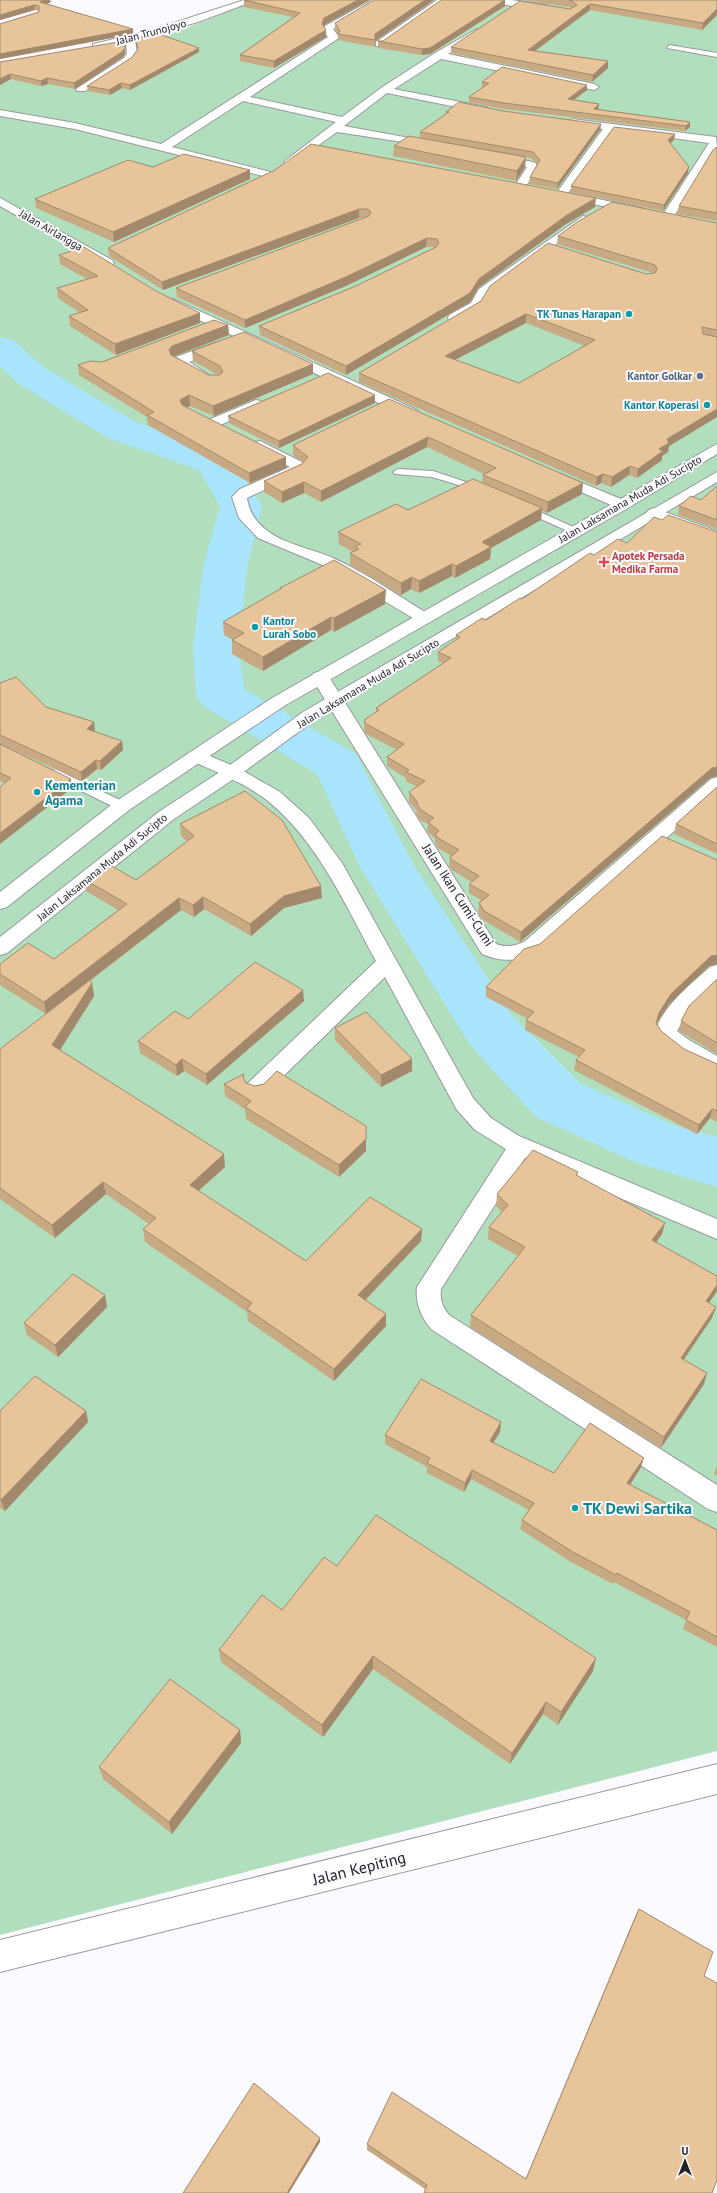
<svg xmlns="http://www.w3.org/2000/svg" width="717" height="2193" viewBox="0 0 717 2193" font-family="'PT Sans',sans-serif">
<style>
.green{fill:#b1debc}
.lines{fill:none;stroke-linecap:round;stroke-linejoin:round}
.river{fill:#a8e4fb;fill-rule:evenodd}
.service-casing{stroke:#98989f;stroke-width:2}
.minor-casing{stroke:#98989f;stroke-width:2}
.secondary-casing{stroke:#98989f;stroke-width:2}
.service{fill:#fff;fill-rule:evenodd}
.minor{fill:#fff;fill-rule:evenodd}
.secondary{fill:#fff;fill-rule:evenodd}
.wall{fill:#c7a984;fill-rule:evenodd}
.shaded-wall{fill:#a2896c}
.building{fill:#e7c49a;stroke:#a2896c;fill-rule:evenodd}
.culture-dot{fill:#0f9aa8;stroke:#fafaff;stroke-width:1.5}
.service-dot{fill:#5c6f8a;stroke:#fafaff;stroke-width:1.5}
.health-dot{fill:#e0444e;stroke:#fafaff;stroke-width:1.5}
.labels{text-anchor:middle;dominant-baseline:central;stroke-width:4;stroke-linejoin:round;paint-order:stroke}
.far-street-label{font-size:11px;fill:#232326;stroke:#fafaff}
.far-culture-label{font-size:11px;font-weight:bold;fill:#0d838f;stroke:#fafaff;text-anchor:end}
.far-service-label{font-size:11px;font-weight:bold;fill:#4e5e75;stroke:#fafaff;text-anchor:end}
.far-health-label{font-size:11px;font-weight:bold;fill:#be3a42;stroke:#fafaff;text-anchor:start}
.culture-label{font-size:13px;font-weight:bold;fill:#0d838f;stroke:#fafaff;text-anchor:start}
.street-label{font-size:13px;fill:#232326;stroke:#fafaff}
.near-culture-label{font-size:16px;font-weight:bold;fill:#0d838f;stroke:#fafaff;text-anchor:start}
.near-street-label{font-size:16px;fill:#232326;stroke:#fafaff}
</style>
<rect width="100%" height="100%" fill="#fafaff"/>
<!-- green -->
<polygon class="green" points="259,0 717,0 717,1751 0,1935 0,69 165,36"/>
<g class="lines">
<!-- river -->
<polygon class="river" points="0,337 13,340 45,368 136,422 229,453 262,506 247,568 239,646 244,689 356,754 413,864 512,1015 580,1083 676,1126 717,1137 717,1187 637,1163 536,1117 470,1045 360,867 317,774 203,706 196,696 193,646 203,568 220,506 199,470 108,438 19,384 0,367"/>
<!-- service casing -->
<g class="service-casing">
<g id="service">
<polygon points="669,45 717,53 717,57 667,48"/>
<polygon points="398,469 433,471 487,489 482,492 432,477 395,474 393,472"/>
<polygon points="524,505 578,529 580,531 575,534 572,533 521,510 519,508"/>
<polygon points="55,769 126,803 128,806 122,810 118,809 51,776 49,773"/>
</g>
</g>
<!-- minor casing -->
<g class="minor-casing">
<g id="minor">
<polygon points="244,0 257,0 198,22 135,40 137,53 130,62 85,91 77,91 76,89 124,58 127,53 126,42 96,49 93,48 93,44 152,30"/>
<polygon points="372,0 383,0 333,29 339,37 336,40 250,97 342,117 381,88 435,53 477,29 480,30 480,34 448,54 594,84 599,87 594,90 441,59 394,89 486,107 491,110 490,112 486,113 387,93 344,126 432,142 437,145 436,147 337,132 289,166 285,165 284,163 285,161 336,122 243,101 172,147 275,173 277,175 275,177 271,178 75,129 0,116 0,110 75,123 161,144 328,37 323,31 325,26"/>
<polygon points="437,0 447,0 382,46 376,46 376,42"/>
<polygon points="489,0 511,0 547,5 552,8 547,11 493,3"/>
<polygon points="572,119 716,137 717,147 674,216 668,219 662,216 709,143 613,130 568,193 642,208 644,210 638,213 557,197 555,195 603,129 568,124 567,122"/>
<polygon points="495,153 536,163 537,169 524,189 516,189 514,187 527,167 491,158 490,156 491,154"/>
<polygon points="0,198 112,260 114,263 108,267 104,266 0,206"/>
<path d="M583,216l4,1 2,2 -2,2 -99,73c-6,12 -23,31 -39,27l-1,-3 1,-3 22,-12 8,-14z"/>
<polygon points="173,299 417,410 419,413 412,417 407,416 169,306 167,303 169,300"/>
<polygon points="220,341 227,345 225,348 189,362 208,374 206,377 196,377 171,361 173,358"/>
<polygon points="256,400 261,401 263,404 261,407 218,426 213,427 206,423 208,420"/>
<path d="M260,441l44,22 3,5 -2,3 -58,27c2,13 8,23 18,31 19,16 47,19 70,30 33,15 63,37 95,56l2,3 -2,3h-12l-93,-55 -67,-28 -19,-20 -7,-21 8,-8 50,-22 -35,-19 -2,-3 2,-3z"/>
<polygon points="556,472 628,502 630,505 628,508 618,508 551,479 549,476 551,473"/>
<polygon points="654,508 717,531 717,541 649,516 646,513 649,510"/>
<path d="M320,672l6,1 3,4 167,267c11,4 18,2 28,-2l187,-163 6,-2v16l-179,159c-20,9 -35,11 -56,2l-171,-277 3,-4z"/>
<path d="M196,750l42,18 42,24 29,26 33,45 131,235 18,20 28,18 198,83v20l-192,-81 -84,131c-1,11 1,17 8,26l268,170v27l-9,-3 -277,-180c-10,-12 -16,-26 -14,-42l89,-138 -31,-19 -18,-20 -72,-133 -121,118 -8,2 -8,-2 -3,-6 3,-6 128,-122c-31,-56 -57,-118 -108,-160 -23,-18 -52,-29 -78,-41l-3,-4 3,-4z"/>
<path d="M717,965v19l-31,31 -9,16 12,9 28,16v18c-19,-6 -52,-24 -62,-41 7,-27 35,-48 55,-66z"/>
</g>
</g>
<!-- secondary casing -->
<g class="secondary-casing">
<g id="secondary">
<polygon points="717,444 717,454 628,508 284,706 129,810 7,907 0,909 0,892 115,802 272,698"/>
<polygon points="717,472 717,482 315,720 238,776 174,819 7,953 0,955 0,937 160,811 226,768 303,712"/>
<polygon points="717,1764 717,1794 0,1972 0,1940"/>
</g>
</g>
<!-- service -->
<use href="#service" class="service"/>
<!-- minor -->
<use href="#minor" class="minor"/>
<!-- secondary -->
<use href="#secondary" class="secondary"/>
</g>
<!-- wall -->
<g class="wall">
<polygon points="0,0 51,2 46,4 133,34 0,59 0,24 39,12 39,11 35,10 0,20"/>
<polygon points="244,0 369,0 324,25 323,27 326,30 326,37 274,68 240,61 240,55 293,17 244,7"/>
<polygon points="374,0 434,0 375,41 375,47 338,40 338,34 335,29 335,23"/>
<polygon points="505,0 505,6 430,54 422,55 378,48 378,41 383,41"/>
<polygon points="523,0 717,0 717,15 702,30 590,10 535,51 608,61 608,68 592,82 451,53 451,47 572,8 570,7"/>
<polygon points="199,52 130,90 122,88 110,95 88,91 87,86"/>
<polygon points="125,53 123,57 75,89 48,84 41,86 11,79 0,85 0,62"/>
<polygon points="482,82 587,85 587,90 574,100 599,104 598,109 690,122 690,127 685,131 503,109 469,102 469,97 483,87 482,87"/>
<polygon points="503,111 601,124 600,130 557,189 529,184 530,177 537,165 532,159 526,157 525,167 516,181 393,156 394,146 420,138 420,132 446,114 446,112"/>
<polygon points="675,134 674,140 670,144 688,173 663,211 571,192 571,186"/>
<polygon points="717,147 717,221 677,214 679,206"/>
<polygon points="153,167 250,170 250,179 114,242 36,208 35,199"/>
<polygon points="275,170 595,207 566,224 478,288 470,302 346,375 260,335 259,326 358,285 435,247 426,247 348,285 245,328 177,297 176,288 365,218 359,218 163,290 109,256 108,248"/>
<path d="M717,223v194l-48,29 -1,6 -6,4v4l-25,18 -8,-3 -18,12 -10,-4 -5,3 -237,-104v-9l122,-72 165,-27 7,-1 -96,-29 1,-8zM526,323l59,23 -66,37 -64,-23z"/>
<polygon points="59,255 200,323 116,355 70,326 69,316 80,313 58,298 57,288 87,279 60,264"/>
<polygon points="228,325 229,335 174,356 209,375 218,375 193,361 192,351 313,374 214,416 190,406 187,407 286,468 250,483 148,425 147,417 79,375 78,365 102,362"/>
<polygon points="389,399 582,494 547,513 542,511 541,520 491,548 490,559 455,578 452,576 419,593 411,589 401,595 350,565 350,553 353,552 339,544 338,532 408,510 482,483 483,475 484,474 427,447 321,502 304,493 282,503 264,492 264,481 303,463 293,455 293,445"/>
<polygon points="375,403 279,448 229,423 228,416"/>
<polygon points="717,486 717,529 678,515 679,506 701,500"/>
<polygon points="280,588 385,604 334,632 331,630 263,671 232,654 232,640 233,640 224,635 223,622 280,589"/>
<polygon points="456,635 710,778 520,942 483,920 478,912 479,903 481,900 469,893 469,884 472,882 452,870 449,866 450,857 451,856 438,848 435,843 435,838 427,832 428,824 420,820 416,814 417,811 409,802 409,792 417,787 406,781 406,778 387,766 387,757 397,750 366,734 364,730 364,720 376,712 376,708 443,663 438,661 438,652 456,640"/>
<polygon points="0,683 46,707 94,722 95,732 122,741 123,750 101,770 97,769 82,781 0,744"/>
<polygon points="0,744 72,788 4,783 0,781"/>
<polygon points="717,787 717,854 674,834 676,824"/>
<polygon points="180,824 322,898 284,908 251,936 204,909 194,917 181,910 90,981 92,983 94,996 60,1050 225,1167 199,1191 306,1261 422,1229 421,1241 366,1300 386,1314 386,1326 334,1381 248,1321 247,1312 145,1242 143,1229 149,1224 106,1194 55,1238 0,1199 0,1049 46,1014 0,985 0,964 54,959 118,910 86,891 84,879 136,880 187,841 181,836"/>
<polygon points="540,944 709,966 669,1004 656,1025 661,1031 684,1049 717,1064 717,1122 710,1118 697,1134 574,1070 576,1060 579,1057 525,1030 526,1020 528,1019 486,997 486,987"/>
<polygon points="717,979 717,1054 679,1031 681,1021"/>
<polygon points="304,1001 207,1085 184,1071 177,1076 140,1053 138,1041 188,1019"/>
<polygon points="335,1028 412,1059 412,1071 381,1087 335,1040"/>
<polygon points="244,1074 244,1080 246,1083 366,1151 339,1177 246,1119 245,1109 225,1096 224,1084"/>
<polygon points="578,1172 577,1175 662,1234 656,1243 717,1291 709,1303 712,1318 684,1360 707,1373 704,1384 661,1448 470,1327 471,1315 518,1256 488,1239 489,1227 502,1212 496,1206 497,1194"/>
<polygon points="107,1307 58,1357 27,1335 24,1323"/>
<polygon points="0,1411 86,1411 88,1422 5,1511 0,1508"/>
<polygon points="501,1422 500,1432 493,1442 554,1473 641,1467 630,1485 717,1530 717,1647 683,1629 686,1620 614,1582 613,1584 571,1562 520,1529 522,1520 529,1510 471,1479 464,1492 427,1473 427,1467 385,1444 385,1435"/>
<polygon points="717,1466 717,1476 714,1474"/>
<polygon points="337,1566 593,1671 558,1725 543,1714 510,1764 373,1669 323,1737 221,1662 219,1650 282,1610"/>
<polygon points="240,1730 241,1743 172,1834 103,1779 99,1767"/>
<polygon points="639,1909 704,1976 712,2193 425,2189 367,2150 367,2144 526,2178 634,1919"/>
</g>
<!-- shaded-wall -->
<g class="shaded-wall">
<polygon points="44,0 50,0 51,2 40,7 40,2"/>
<polygon points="358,0 369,0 324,25 322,30 322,24 324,18"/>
<polygon points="425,0 434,0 375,41 375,47 375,34"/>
<polygon points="505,0 505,6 430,54 422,55 422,49"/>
<polygon points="590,4 590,10 528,56 528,50"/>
<polygon points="34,5 35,10 0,20 0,15"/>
<polygon points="717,9 717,15 702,30 703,23"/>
<polygon points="133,29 133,34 0,59 0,54"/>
<polygon points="326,30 326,37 274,68 274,61"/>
<polygon points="125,48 125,53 123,57 75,89 74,83"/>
<polygon points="199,48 199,52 130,90 130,85"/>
<polygon points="608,61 608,68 592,82 593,75"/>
<polygon points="10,74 11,79 0,85 0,79"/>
<polygon points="47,78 48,84 41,86 41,81"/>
<polygon points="121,83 122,88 110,95 109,90"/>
<polygon points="587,85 587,90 568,104 568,99"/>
<polygon points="599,104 598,109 593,114 594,109"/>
<polygon points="690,122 690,127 685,131 686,126"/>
<polygon points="601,124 600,130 557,189 558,183"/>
<polygon points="675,134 674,140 667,146 668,140"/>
<polygon points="526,157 525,167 516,181 517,171"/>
<polygon points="689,167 688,173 663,211 664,205"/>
<polygon points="250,170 250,179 114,242 113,232"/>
<polygon points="596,198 595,207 566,224 478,288 470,302 346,375 346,366 479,279 567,215"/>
<polygon points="359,209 359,218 163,290 162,282"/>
<polygon points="427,238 426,247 348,285 245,328 245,320"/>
<polygon points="200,313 200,323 116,355 115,344"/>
<polygon points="526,314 526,323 445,365 445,356"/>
<polygon points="228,325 229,335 172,357 170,360 169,350 172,346"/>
<polygon points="313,364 313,374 214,416 213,406"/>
<polygon points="189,395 190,406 181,411 180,400"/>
<polygon points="375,395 375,403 279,448 279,441"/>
<polygon points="717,409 717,417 669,446 668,452 662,456 662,460 637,478 638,469 659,449 667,439"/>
<polygon points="428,437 427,447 321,502 321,491"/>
<polygon points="286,457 286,468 250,483 249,473"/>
<polygon points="630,466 629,475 611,487 612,477"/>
<polygon points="603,474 601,483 596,486 597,477"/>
<polygon points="304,482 304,493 282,503 282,492"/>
<polygon points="583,483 582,494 547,513 548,502"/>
<polygon points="542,508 541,520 491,548 490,559 455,578 456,566 482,542"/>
<polygon points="452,564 452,576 419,593 419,581"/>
<polygon points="412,577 411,589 401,595 401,583"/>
<polygon points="386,590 385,604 334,632 334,618"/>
<polygon points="331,617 331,630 263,671 263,657"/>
<polygon points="94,722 95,732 87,729"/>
<polygon points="122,741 123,750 101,770 100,761"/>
<polygon points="96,760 97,769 82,781 81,772"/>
<polygon points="717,767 717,776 710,778 520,942 521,932 712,768"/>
<polygon points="71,779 72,788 0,844 0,833"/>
<polygon points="321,886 322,898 284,908 251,936 250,924 284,896"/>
<polygon points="203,897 204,909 194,917 193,905"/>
<polygon points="179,898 181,910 46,1014 44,1002"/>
<polygon points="717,955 717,964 709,966 669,1004 657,1022 654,1032 656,1023 659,1013 671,994 711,956"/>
<polygon points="92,983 94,996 55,1058 52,1045"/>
<polygon points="303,990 304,1001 207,1085 206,1074"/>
<polygon points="182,1059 184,1071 177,1076 176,1065"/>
<polygon points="412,1059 412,1071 381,1087 381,1075"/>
<polygon points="712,1109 710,1118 697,1134 699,1125"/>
<polygon points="366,1139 366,1151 339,1177 339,1165"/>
<polygon points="224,1154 225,1167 191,1197 190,1185"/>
<polygon points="103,1182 106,1194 55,1238 52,1225"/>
<polygon points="665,1223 662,1234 649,1252 652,1240"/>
<polygon points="422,1229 421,1241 358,1307 358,1295"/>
<polygon points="717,1285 717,1291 702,1313 706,1301"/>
<polygon points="105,1295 107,1307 58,1357 55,1345"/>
<polygon points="716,1307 712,1318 677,1369 681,1358"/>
<polygon points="386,1314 386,1326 334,1381 334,1369"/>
<polygon points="707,1373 704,1384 661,1448 664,1437"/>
<polygon points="86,1411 88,1422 5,1511 1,1500"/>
<polygon points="501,1422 500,1432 489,1450 490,1441"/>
<polygon points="644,1458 641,1467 625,1493 627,1483"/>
<polygon points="472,1470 471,1479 464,1492 465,1483"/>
<polygon points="373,1656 373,1669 323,1737 322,1725"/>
<polygon points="596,1658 593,1671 558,1725 561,1712"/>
<polygon points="546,1702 543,1714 510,1764 512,1753"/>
<polygon points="240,1730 241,1743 172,1834 169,1822"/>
<polygon points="320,2138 320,2142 289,2193 287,2193"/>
</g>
<!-- building -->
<g class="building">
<polygon points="0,0 44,0 40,2 133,29 0,54 0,24 39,12 39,6 34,5 0,15"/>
<polygon points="244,0 358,0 324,18 322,24 326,30 274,61 240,55 300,13"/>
<polygon points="374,0 425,0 375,34 375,40 338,34 340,31 335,23"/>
<polygon points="441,0 505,0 430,48 422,49 378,41 383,41"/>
<polygon points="569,0 717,0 717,9 703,23 590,4 528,50 608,61 593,75 451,47 520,1 570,9 577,5 571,0"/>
<polygon points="159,34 199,48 130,85 121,83 109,90 87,86 131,58 138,49 136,38"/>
<polygon points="124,41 125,48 122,52 74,83 47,78 41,81 10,74 0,79 0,62"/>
<polygon points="502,67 587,85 568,99 599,104 594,109 690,122 686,126 504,103 469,97 489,83 482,82"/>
<polygon points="459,102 503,111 601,124 558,183 530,177 540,160 533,152 420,132 449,112 446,112"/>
<polygon points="614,127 675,134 668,140 689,167 664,205 571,186"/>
<polygon points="409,136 526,157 517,171 394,146"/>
<polygon points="311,144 596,198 567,215 479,279 470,293 346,366 259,326 358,285 436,247 439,243 437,239 427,238 348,276 245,320 176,288 369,216 371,212 368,209 359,209 162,282 108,248 275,170"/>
<polygon points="717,147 717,213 679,206 713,150"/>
<polygon points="184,154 250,170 113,232 35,199 128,160 153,167"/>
<path d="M612,202l105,21v107l-15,-3 1,7 14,3v72l-50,30 2,4 -10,6 4,2 -25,18 -8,-3 -18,11 -9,-3 -6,3 -238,-104 122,-72 9,-15 58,-43 98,31 9,-1 2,-4 -2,-4 -97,-29 19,-14zM526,314l69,26 -76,43 -74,-27z"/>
<polygon points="84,247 156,291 200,313 115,344 69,316 88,310 57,288 98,276 59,255"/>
<polygon points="214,320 228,325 172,346 169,350 171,355 209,375 219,375 223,372 220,366 192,351 244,332 313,364 213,406 189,395 180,400 182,405 286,457 249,473 147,415 154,412 78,365 90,361 102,362"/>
<polygon points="328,373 375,395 279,441 228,416"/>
<polygon points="389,399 583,483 548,502 483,475 496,468 428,437 321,491 304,482 282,492 264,481 302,464 308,457 293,445"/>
<polygon points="473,479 542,508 482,542 491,547 456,566 452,564 419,581 412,577 401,583 350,553 359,549 355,547 361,544 338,532 396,504 408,510"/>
<polygon points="717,486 717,520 679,506 691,496 701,500"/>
<polygon points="668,515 717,532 717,767 712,768 521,932 484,911 479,903 489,895 469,884 479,876 452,860 450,857 459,850 438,838 435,834 439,831 428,822 434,818 421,810 417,804 418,803 409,792 425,781 406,772 409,770 387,757 404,744 366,724 364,720 379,710 376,708 451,658 438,652 460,637 456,635 482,618 486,620 520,598 522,599 590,553 594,555 618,539 627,543 654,517 662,520"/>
<polygon points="334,560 386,590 334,618 331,617 263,657 232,640 244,633 223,622 282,588 280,588"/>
<polygon points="16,677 46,707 94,722 87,729 122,741 100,761 96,760 81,772 0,735 0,683"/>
<polygon points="0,744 71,779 0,833 0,787 11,778 0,773"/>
<polygon points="717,787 717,844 676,824"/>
<polygon points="245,791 282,820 321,886 284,896 250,924 203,897 193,905 179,898 44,1002 0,974 0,964 28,943 54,959 127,904 84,879 105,862 136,880 194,836 180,824"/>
<polygon points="662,836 717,860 717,955 711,956 671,994 659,1013 656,1023 661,1031 684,1049 717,1064 717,1111 712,1109 699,1125 576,1060 585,1050 526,1020 534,1012 486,987 524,949 540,944"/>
<polygon points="255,962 303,990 206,1074 182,1059 176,1065 138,1041 175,1011 188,1019"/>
<polygon points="717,979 717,1043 681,1021 689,1006"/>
<polygon points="90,980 92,983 52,1045 224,1154 190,1185 306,1261 370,1197 422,1229 358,1295 386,1314 334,1369 247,1309 252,1303 143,1229 156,1218 103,1182 52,1225 0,1188 0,1049"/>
<polygon points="366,1012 412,1059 381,1075 335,1028"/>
<polygon points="277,1071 366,1126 366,1139 339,1165 245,1107 251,1101 224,1084 244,1074 243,1077 246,1083 255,1086 264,1084"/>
<polygon points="533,1150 578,1172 576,1175 665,1223 652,1240 717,1276 717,1285 706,1301 716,1307 681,1358 707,1373 664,1437 471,1315 525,1247 489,1227 508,1205 497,1194"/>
<polygon points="73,1274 105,1295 55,1345 24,1323"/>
<polygon points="35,1376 86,1411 1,1500 0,1500 0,1411"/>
<polygon points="421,1379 501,1422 490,1441 554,1473 590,1423 644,1458 627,1483 717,1530 717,1637 686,1620 690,1612 617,1573 616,1575 573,1552 522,1520 534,1503 472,1470 465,1483 427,1463 430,1458 385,1435"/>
<polygon points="376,1515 596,1658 561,1712 546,1702 512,1753 373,1656 322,1725 219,1650 262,1595 282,1610 324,1557 337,1566"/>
<polygon points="170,1679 240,1730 169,1822 99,1767"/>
<polygon points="639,1909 713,1952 704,1976 717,1983 717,2180 712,2193 424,2193 427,2185 367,2144 392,2092 526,2179"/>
<polygon points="254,2083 320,2138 287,2193 183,2193"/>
</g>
<!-- markers -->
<g class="culture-dot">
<circle cx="629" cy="314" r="4"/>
<circle cx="707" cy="405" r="4"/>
<circle cx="255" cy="627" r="4"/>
<circle cx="37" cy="792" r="4"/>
<circle cx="575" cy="1508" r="4"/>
</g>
<circle class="service-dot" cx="700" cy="376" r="4"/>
<path class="health-dot" d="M602 556h4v4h4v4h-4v4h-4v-4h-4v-4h4z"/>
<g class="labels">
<!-- far-street labels -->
<g class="far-street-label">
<text transform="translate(151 32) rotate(-15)">Jalan Trunojoyo</text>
<text transform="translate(51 230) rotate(30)">Jalan Airlangga</text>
<text transform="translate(630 499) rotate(-30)">Jalan Laksamana Muda Adi Sucipto</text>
<text transform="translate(368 683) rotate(-31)">Jalan Laksamana Muda Adi Sucipto</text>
<text transform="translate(102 867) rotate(-39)">Jalan Laksamana Muda Adi Sucipto</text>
</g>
<!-- far-culture labels -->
<g class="far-culture-label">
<text x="621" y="314">TK Tunas Harapan</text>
<text x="699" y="405">Kantor Koperasi</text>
<text x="263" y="621" text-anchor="start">Kantor<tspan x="263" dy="13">Lurah Sobo</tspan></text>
</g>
<!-- far-service labels -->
<g class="far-service-label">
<text x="692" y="376">Kantor Golkar</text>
</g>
<!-- far-health labels -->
<g class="far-health-label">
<text x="612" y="556">Apotek Persada<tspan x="612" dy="13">Medika Farma</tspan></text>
</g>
<!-- culture labels -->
<g class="culture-label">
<text x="45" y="785">Kementerian<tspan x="45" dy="15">Agama</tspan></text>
</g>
<!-- street labels -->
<g class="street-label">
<text transform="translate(458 895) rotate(57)">Jalan Ikan Cumi-Cumi</text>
</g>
<!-- near-culture labels -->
<g class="near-culture-label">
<text x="583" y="1508">TK Dewi Sartika</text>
</g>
<!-- near-street labels -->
<g class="near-street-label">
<text transform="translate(359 1868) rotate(-14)">Jalan Kepiting</text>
</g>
</g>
<!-- north arrow -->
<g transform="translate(685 2161)" stroke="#fafaff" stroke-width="3" paint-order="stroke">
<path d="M0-3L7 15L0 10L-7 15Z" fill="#232326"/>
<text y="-6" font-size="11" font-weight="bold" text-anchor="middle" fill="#232326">U</text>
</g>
</svg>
